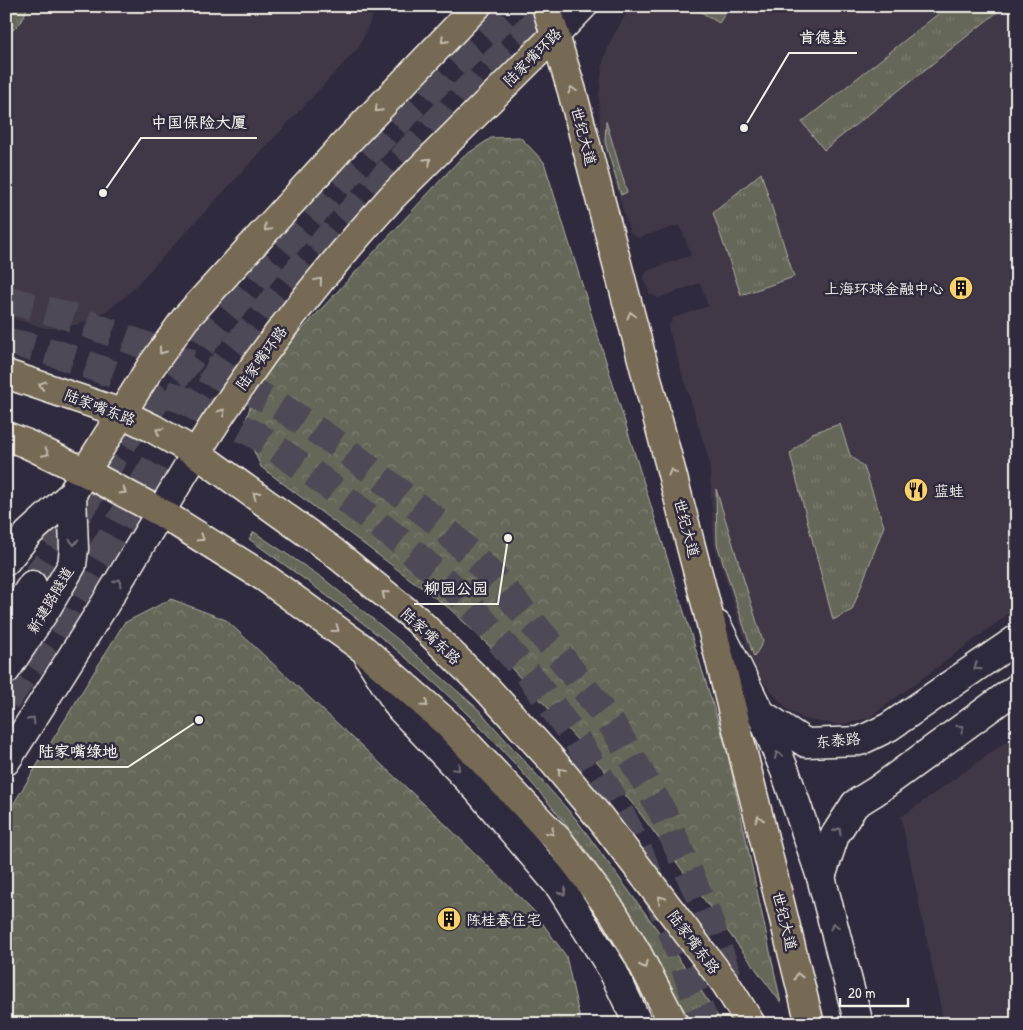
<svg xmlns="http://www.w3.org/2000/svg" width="1023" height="1030" viewBox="0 0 1023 1030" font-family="'Patrick Hand','LXGW WenKai TC',sans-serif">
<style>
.built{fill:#413746}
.grass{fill:url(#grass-tufts);stroke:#acaca0}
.park{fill:url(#park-crowns);stroke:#acaca0}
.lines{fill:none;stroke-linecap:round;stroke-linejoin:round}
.secondary-tunnel{stroke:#4d4857;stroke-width:28;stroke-dasharray:28 14;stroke-linecap:butt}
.primary-tunnel{stroke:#4d4857;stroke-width:28;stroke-dasharray:28 14;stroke-linecap:butt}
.secondary-casing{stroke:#f4f1e8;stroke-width:31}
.primary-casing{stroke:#f4f1e8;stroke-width:31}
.secondary{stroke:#2f2a3d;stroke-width:28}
.primary{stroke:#766a54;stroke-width:28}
.oneway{stroke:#c2bbad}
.oneway2{stroke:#747079}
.labels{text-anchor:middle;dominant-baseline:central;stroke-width:5;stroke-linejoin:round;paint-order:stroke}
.street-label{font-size:15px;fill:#f4f1e8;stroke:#2f2a3d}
.poi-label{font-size:15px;fill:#f4f1e8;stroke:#2f2a3d;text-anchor:start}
.leader{fill:none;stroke:#f4f1e8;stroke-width:2}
.callout-dot{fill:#f4f1e8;stroke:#2f2a3d;stroke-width:2}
.callout-label{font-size:16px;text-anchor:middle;font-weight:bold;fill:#f4f1e8;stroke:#2f2a3d;stroke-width:5;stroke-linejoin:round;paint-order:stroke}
</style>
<defs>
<pattern id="grass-tufts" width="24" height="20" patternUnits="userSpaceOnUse" patternTransform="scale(1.25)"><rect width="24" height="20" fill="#656758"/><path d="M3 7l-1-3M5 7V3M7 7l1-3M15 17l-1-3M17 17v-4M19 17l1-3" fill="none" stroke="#7c7d70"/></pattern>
<pattern id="park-crowns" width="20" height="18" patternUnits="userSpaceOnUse" patternTransform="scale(1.25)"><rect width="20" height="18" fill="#656758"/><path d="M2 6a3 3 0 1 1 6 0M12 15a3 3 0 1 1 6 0" fill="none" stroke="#7c7d70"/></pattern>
</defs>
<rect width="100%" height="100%" fill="#2f2a3d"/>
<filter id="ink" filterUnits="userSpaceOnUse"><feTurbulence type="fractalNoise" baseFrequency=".02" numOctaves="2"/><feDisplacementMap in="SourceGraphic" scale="10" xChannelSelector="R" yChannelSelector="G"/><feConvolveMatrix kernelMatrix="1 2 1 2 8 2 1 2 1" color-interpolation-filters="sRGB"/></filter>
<g filter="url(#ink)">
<!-- built -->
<g class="built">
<polygon points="6,6 377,6 359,47 128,294 108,310 85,322 64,328 44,328 6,316"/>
<polygon points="631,6 1017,6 1017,608 869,718 839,725 803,719 786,708 756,674 714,544 709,460 668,328 673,318 708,306 700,283 658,298 650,294 643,277 649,270 691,255 680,225 638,238 630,233 600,135 599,95 603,61 613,36"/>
<polygon points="1017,734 1017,1024 944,1024 901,817"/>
</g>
<!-- grass -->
<g class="grass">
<polygon points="6,6 28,6 22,21 6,37"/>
<polygon points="691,6 730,6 719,23"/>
<polygon points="948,6 1005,6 824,150 802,122"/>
<polygon points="606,121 627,192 621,195 605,142"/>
<polygon points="761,173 794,277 741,295 713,213"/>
<polygon points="840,424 850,455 864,467 884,526 852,610 833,620 790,454 812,433"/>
<polygon points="716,489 763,642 754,657 717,544"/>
<path d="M254,532l70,47 82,67 72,63 98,110 116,158 31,47h-34c-13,-25 -24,-50 -38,-74 -65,-114 -166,-230 -268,-311 -43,-35 -89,-67 -134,-100z"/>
</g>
<!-- park -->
<g class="park">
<polygon points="520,137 544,162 727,750 781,1003 636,808 593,757 501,657 450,609 261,467 253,449 246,420 255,391 287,346 461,158 491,138"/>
<polygon points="171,599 226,620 438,817 533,910 566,956 581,1024 6,1024 6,816 124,623"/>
</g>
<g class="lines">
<!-- secondary-tunnel -->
<g class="secondary-tunnel">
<polyline points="32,585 125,440 216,327 319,206 387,132 516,6"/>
<polyline points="6,701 53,632 163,451 234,349 302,266 364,198 467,90 552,6"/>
</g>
<!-- primary-tunnel -->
<g class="primary-tunnel">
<polyline points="6,299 67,316 199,366 275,403 340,446 440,524 496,580 557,652 615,729 663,813 706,912 732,989"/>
<polyline points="6,341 55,353 181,399 256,435 319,478 402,543 459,593 533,680 578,742 610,793 635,842 673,934 705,1024"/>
</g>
<!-- secondary casing -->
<g class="secondary-casing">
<g id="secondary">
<polyline points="555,35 583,6"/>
<polyline points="6,561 28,534 72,494 78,483"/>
<polyline points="6,624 32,585"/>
<polyline points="717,625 760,713 806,743 860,741 889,727 1017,639"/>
<polyline points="369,658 400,708 477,789 560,887 612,969 638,1024"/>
<polyline points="6,670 48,606 72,565 74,549 72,494"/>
<polyline points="760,711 785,771 821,877 859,1024"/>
<polyline points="6,761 105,604 196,453"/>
<polyline points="821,877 835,835 855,804 876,791 1017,688"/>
</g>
</g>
<!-- primary casing -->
<g class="primary-casing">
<g id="primary">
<polyline points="546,6 572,91 706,604 810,1024"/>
<polyline points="6,374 121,413 152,428 196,453 331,550 417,620 488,690 550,758 600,818 646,878 726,984 751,1024"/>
<polyline points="6,436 25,443 85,472 160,512 264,577 362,648 448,724 559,841 614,914 637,953 674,1024"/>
<path d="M196,453c57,-91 123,-176 196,-256l163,-162"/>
<polyline points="85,472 150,368 185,319 340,149 477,6"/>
</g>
</g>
<!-- secondary -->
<use href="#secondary" class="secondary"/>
<!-- primary -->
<use href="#primary" class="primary"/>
</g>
<!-- one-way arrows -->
<defs><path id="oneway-chevron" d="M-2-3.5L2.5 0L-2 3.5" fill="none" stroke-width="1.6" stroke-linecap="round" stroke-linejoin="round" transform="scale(1.25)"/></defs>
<g class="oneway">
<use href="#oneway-chevron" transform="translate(444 40) rotate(134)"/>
<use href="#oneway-chevron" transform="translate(572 90) rotate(-106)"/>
<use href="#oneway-chevron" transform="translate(378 109) rotate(134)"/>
<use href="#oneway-chevron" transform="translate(428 161) rotate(-45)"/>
<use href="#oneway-chevron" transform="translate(267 228) rotate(133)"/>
<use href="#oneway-chevron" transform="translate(319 281) rotate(-50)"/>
<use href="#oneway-chevron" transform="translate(631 315) rotate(-105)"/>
<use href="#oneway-chevron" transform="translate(162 351) rotate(126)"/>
<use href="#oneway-chevron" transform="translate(42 385) rotate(-163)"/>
<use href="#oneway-chevron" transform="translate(222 412) rotate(-55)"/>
<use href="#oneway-chevron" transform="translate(159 431) rotate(-150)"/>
<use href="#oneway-chevron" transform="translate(46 453) rotate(26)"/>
<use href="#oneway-chevron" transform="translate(672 472) rotate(-105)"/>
<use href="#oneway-chevron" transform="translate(123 491) rotate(30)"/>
<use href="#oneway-chevron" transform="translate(256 495) rotate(-145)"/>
<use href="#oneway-chevron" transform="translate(201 538) rotate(32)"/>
<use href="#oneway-chevron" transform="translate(385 594) rotate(-141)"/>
<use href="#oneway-chevron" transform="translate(336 629) rotate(36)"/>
<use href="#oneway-chevron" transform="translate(425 704) rotate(42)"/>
<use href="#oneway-chevron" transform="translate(561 771) rotate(-130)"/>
<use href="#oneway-chevron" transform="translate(759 819) rotate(-104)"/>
<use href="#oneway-chevron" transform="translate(551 832) rotate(48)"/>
<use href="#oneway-chevron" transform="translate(661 899) rotate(-127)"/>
<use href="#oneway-chevron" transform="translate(644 965) rotate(63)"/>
<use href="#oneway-chevron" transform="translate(798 976) rotate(-104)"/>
</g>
<g class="oneway2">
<use href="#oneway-chevron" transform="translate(74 542) rotate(89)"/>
<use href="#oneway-chevron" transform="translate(118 582) rotate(-59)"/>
<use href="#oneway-chevron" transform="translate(977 667) rotate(145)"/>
<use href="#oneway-chevron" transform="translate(32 720) rotate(-58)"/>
<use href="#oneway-chevron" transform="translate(961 728) rotate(-36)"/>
<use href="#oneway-chevron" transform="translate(778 755) rotate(-113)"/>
<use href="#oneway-chevron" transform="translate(457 768) rotate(47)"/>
<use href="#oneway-chevron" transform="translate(838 831) rotate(-60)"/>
<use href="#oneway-chevron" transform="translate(563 892) rotate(56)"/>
<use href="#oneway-chevron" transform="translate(834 926) rotate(-105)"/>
</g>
</g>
<!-- icons -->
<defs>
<g id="building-disc" transform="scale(1.25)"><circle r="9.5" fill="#ffd166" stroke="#2f2a3d"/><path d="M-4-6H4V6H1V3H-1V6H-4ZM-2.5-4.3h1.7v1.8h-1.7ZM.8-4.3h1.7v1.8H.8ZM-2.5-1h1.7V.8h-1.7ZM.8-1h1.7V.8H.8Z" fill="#111"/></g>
<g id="restaurant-disc" transform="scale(1.25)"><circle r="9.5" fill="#ffd166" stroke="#2f2a3d"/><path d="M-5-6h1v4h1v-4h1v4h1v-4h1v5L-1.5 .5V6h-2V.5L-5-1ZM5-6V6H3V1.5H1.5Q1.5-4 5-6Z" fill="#111"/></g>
</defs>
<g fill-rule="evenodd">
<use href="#building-disc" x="961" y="288"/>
<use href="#restaurant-disc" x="916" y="490"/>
<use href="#building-disc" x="449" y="919"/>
</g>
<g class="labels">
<!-- street labels -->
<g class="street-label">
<text transform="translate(532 57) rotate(-45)">陆家嘴环路</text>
<text transform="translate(584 136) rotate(75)">世纪大道</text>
<text transform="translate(261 358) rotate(-54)">陆家嘴环路</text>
<text transform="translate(100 407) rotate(21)">陆家嘴东路</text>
<text transform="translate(687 528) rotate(75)">世纪大道</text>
<text transform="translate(50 600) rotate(-59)">新建路隧道</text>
<text transform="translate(431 636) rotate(43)">陆家嘴东路</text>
<text transform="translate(838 740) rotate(-5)">东泰路</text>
<text transform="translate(785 921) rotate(76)">世纪大道</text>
<text transform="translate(694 942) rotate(53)">陆家嘴东路</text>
</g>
<!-- poi labels -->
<g class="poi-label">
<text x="944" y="288" text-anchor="end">上海环球金融中心</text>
<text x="934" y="490">蓝蛙</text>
<text x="466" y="919">陈桂春住宅</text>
</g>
</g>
<!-- callouts -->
<path class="leader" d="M744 128L789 53H857M103 193L141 138H257M508 538L498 604H414M199 720L128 767H28"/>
<g class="callout-dot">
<circle cx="744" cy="128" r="5"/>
<circle cx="103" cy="193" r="5"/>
<circle cx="508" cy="538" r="5"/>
<circle cx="199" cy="720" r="5"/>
</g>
<g class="callout-label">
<text x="823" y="43">肯德基</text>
<text x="199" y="128">中国保险大厦</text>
<text x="456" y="594">柳园公园</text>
<text x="78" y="757">陆家嘴绿地</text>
</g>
<!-- margin -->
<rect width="1023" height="1030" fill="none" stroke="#2f2a3d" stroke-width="25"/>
<rect x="12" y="12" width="998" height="1005" fill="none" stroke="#f4f1e8" stroke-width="2" filter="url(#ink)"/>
<!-- scale -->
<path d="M840 998v8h68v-8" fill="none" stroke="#f4f1e8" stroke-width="2.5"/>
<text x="848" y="998" font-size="15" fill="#f4f1e8" stroke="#2f2a3d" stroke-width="4" paint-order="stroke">20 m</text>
</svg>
